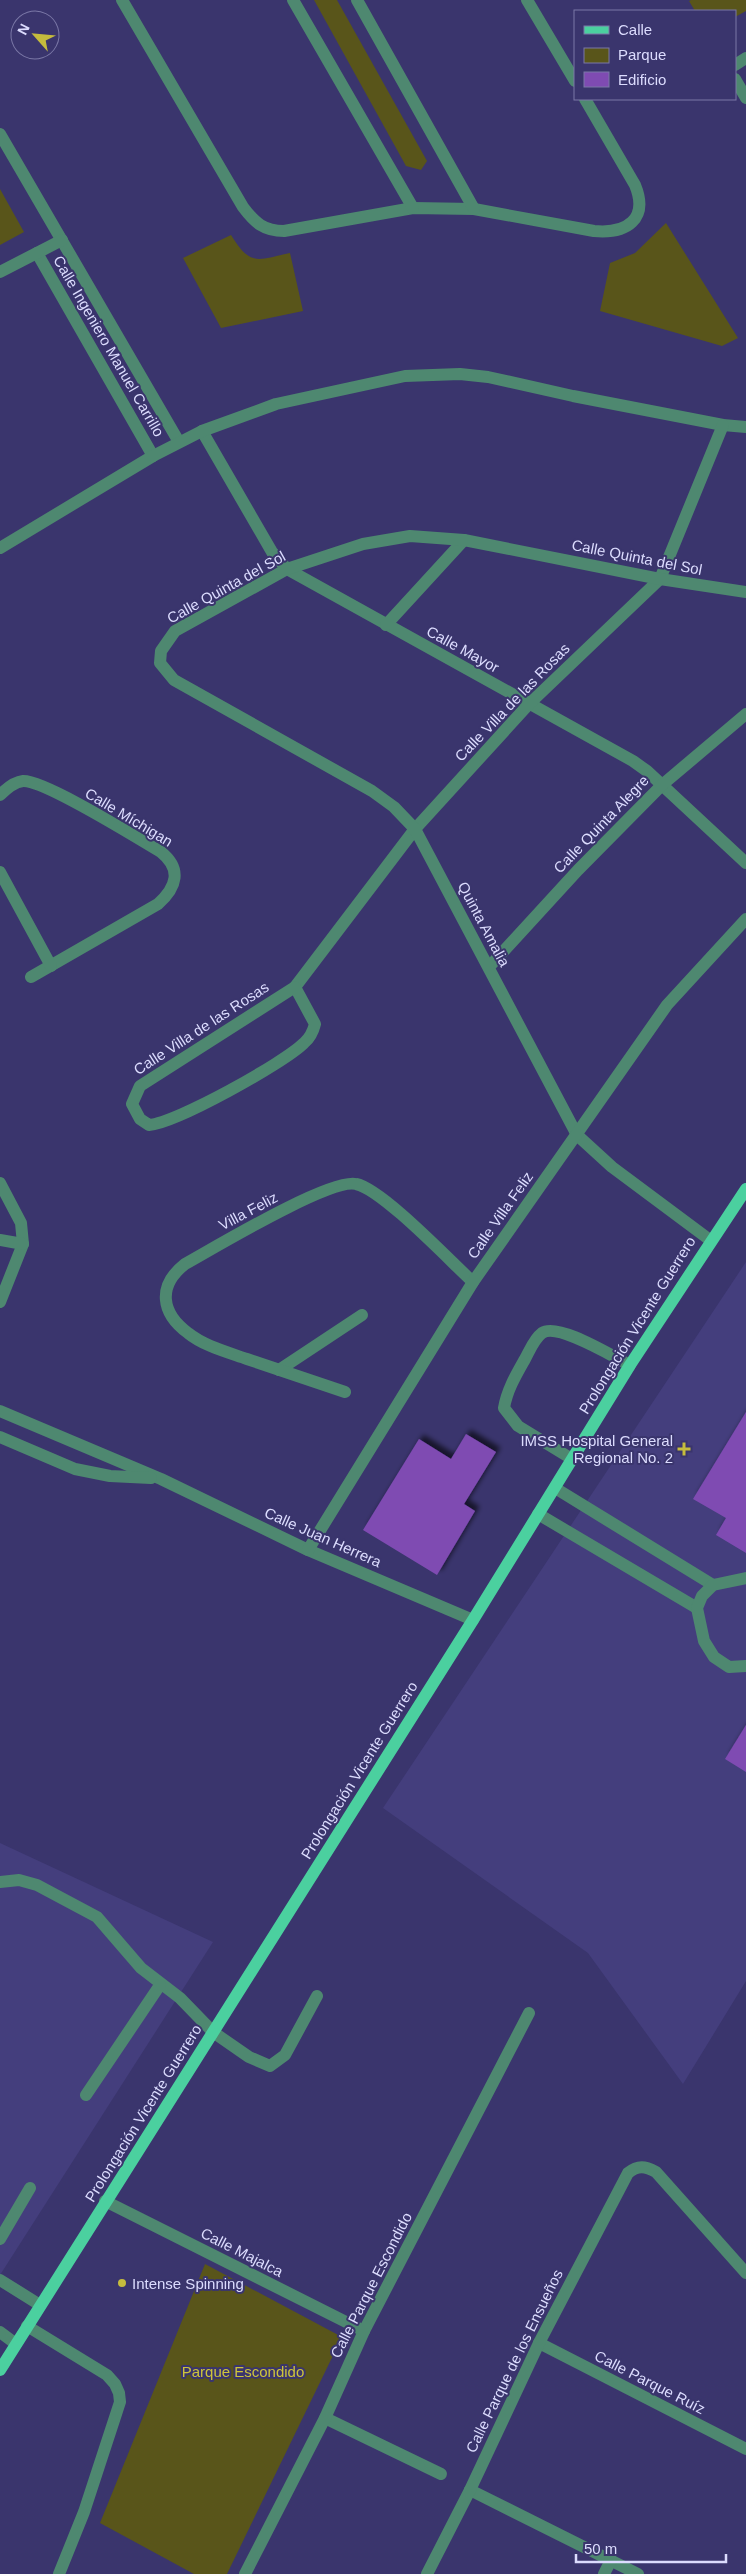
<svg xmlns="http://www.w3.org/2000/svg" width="746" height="2574" viewBox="0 0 746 2574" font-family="Arial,sans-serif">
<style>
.built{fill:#443e7d}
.green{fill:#59551a}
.building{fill:#7f4bb2;filter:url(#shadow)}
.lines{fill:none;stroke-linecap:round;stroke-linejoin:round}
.minor{stroke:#4e8870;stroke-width:12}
.major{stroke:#4bd09f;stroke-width:12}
.poi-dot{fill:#c5bc3d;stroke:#3a356d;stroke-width:2}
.labels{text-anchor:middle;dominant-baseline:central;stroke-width:4;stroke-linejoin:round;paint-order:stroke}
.street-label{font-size:15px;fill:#dcdcfe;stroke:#3a356d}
.poi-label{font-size:15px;fill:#dcdcfe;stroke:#3a356d;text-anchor:end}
.park-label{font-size:15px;fill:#cec43a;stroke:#3a356d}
</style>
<defs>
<filter id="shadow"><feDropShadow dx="4.5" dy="-4.5" stdDeviation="2.5" flood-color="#0009"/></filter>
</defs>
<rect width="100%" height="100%" fill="#3a356d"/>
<!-- built -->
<g class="built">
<polygon points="746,1262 746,1981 683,2084 588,1953 383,1808"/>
<polygon points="0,1843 213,1942 0,2275"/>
</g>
<!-- green -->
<g class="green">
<polygon points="314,0 337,0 427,161 421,170 406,166"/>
<polygon points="691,0 746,0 746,11 735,17 735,11 695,11 689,1"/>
<polygon points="0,189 24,232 0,245"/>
<polygon points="666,223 738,338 722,346 600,311 610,263 635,253"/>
<path d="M231,235c20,32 26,25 59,18l13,58 -82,17 -38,-70z"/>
<polygon points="205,2264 342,2337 227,2574 194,2574 100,2523"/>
</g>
<!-- building -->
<g class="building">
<polygon points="746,1412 746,1553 716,1535 726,1518 693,1499"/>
<polygon points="466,1434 496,1452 464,1504 475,1511 437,1575 363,1530 419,1439 451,1459"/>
<polygon points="746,1725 746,1772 725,1759"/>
</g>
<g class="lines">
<!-- minor -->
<g class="minor">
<path d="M122,0l121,207c12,16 21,24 41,24l129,-23 61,1 120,22c33,3 55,-12 41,-46l-50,-86"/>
<polyline points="293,0 413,208"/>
<polyline points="357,0 474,209"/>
<polyline points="527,0 575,81"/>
<polyline points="735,65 746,58"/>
<polyline points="735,79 746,98"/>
<polyline points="0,134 179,442"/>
<polyline points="37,253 153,456"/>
<polyline points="0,272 62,240"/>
<polyline points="202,431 272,552 287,569 633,761 647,771 746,863"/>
<polyline points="0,548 153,456 202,431 276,404 405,376 460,374 488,377 573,396 723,425 746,427"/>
<polyline points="386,625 464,540"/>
<path d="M0,795c6,-6 14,-13 23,-14 22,-1 114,57 138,71 21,17 16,35 -3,52l-127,73"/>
<polyline points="0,872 51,966"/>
<polyline points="489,967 578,870 662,785 746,714"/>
<polyline points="295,987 415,829 528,705 660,579 723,425"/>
<path d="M295,987l20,37c-2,8 -5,14 -11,19 -20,20 -128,80 -155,82l-9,-6 -8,-15 8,-18z"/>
<polyline points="0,1183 21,1223 23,1244 0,1302"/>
<polyline points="0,1240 23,1244"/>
<polyline points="710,1240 612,1167 577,1135 415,829 394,807 372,791 174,680 160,663 161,651 175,631 287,569 363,544 410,536 464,540 660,579 746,592"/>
<polyline points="279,1370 362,1315"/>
<path d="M345,1392c-33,-11 -65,-22 -98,-33 -20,-7 -43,-13 -59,-26 -27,-20 -31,-47 -3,-69 29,-16 145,-86 171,-80 26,5 95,78 117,98"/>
<polyline points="0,1411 161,1479 308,1550 473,1620"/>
<polyline points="0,1437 75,1469 110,1476 151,1478"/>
<path d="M572,1459l-54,-33 -14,-18c3,-18 12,-33 21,-49 5,-9 9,-20 17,-26 16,-11 71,24 88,32"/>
<polyline points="555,1488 713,1585"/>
<polyline points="538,1514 697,1608"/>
<polyline points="308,1550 473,1282 667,1005 746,919"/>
<polyline points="746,1578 713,1585 702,1596 697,1608 704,1641 714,1657 729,1667 746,1666"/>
<polyline points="0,1882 19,1880 37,1885 97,1917 141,1968 180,1998 213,2032 249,2057 270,2066 285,2055 317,1996"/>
<polyline points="86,2095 160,1985"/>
<polyline points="105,2201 364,2331"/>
<polyline points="0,2239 30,2188"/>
<polyline points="0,2280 40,2305"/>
<polyline points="27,2326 107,2375 115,2384 119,2393 120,2402 84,2512 59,2574"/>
<polyline points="0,2332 16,2344"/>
<polyline points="539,2343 746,2449"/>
<polyline points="325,2418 441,2474"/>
<polyline points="470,2490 638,2574"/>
<polyline points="245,2574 325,2418 364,2331 529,2013"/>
<path d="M427,2574l43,-84 69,-147 89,-170c10,-8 17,-7 28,-1l90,101"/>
<polyline points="604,2574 611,2560"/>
</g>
<!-- major -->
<polyline class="major" points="0,2370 473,1620 630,1365 746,1189"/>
</g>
<!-- markers -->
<g class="poi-dot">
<path d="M681.5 1441.5h5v5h5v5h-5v5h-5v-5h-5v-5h5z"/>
<circle cx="122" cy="2283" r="5"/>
</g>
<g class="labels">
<!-- street labels -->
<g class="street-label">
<text transform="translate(109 346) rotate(60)">Calle Ingeniero Manuel Carrillo</text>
<text transform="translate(637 557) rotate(11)">Calle Quinta del Sol</text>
<text transform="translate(226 587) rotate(-29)">Calle Quinta del Sol</text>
<text transform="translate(463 649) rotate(29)">Calle Mayor</text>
<text transform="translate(512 702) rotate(-46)">Calle Villa de las Rosas</text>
<text transform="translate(129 817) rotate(31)">Calle Míchigan</text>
<text transform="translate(601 824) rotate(-46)">Calle Quinta Alegre</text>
<text transform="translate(484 924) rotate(62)">Quinta Amalia</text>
<text transform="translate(201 1028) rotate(-33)">Calle Villa de las Rosas</text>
<text transform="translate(248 1211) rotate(-28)">Villa Feliz</text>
<text transform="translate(500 1215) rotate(-55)">Calle Villa Feliz</text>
<text transform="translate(637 1325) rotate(-58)">Prolongación Vicente Guerrero</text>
<text transform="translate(323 1537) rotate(24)">Calle Juan Herrera</text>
<text transform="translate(359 1770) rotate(-58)">Prolongación Vicente Guerrero</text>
<text transform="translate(143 2113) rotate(-58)">Prolongación Vicente Guerrero</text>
<text transform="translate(242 2252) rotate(27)">Calle Majalca</text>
<text transform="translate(371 2285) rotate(-63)">Calle Parque Escondido</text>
<text transform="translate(514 2361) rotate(-64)">Calle Parque de los Ensueños</text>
<text transform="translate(650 2382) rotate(27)">Calle Parque Ruíz</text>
</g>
<!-- poi labels -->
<g class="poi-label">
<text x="673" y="1440">IMSS Hospital General<tspan x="673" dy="17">Regional No. 2</tspan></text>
<text x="132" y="2283" text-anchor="start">Intense Spinning</text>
</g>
<!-- park labels -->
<g class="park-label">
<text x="243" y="2371">Parque Escondido</text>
</g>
</g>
<!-- legend -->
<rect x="574" y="10" width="162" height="90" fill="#3a356d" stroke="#7b78a7"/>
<rect x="584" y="26" width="25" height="8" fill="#4bd09f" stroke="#7b78a7"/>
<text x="618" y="35" font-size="15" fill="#dcdcfe">Calle</text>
<rect x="584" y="48" width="25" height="15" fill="#59551a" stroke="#7b78a7"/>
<text x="618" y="60" font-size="15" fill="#dcdcfe">Parque</text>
<rect x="584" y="72" width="25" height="15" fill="#7f4bb2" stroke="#7b78a7"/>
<text x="618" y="85" font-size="15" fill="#dcdcfe">Edificio</text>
<!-- north arrow -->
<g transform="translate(35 35) rotate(297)"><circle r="24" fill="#3a356d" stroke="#7b78a7"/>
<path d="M0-4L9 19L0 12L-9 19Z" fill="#c5bc3d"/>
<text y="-8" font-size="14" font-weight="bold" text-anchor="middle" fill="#dcdcfe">N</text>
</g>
<!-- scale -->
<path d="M576 2554v8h150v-8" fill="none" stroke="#dcdcfe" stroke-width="2.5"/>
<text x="584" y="2554" font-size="15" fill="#dcdcfe" stroke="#3a356d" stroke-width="4" paint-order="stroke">50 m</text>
</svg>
